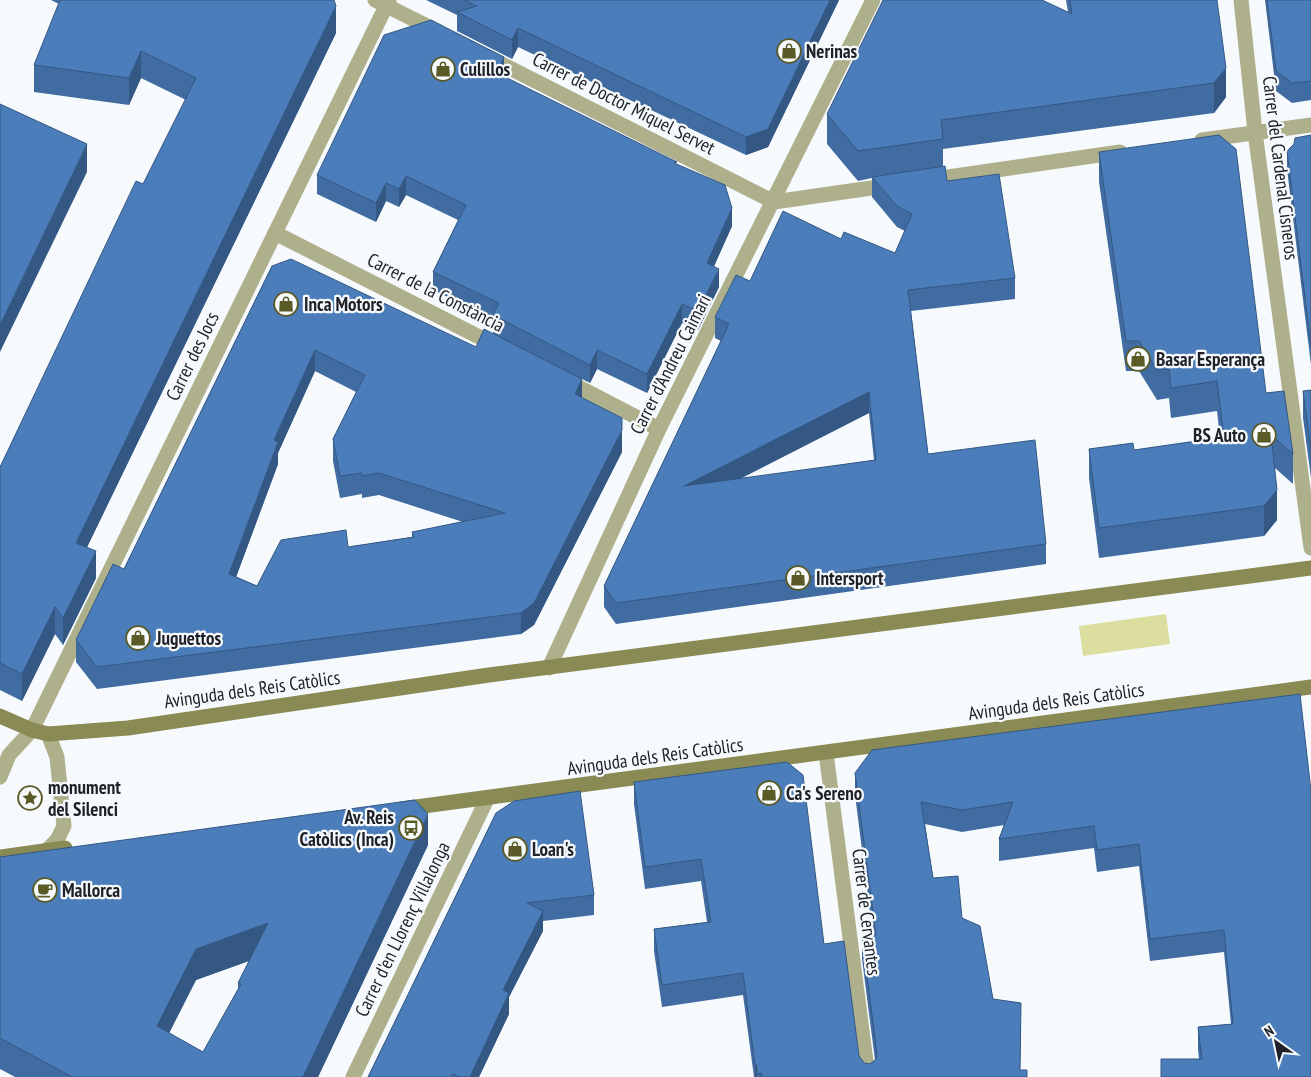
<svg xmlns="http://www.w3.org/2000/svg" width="1311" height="1077" viewBox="0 0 1311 1077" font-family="'PT Sans Narrow',sans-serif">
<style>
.green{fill:#dcde9f}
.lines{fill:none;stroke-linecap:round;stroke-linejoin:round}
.minor{stroke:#aeaf8b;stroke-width:15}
.secondary{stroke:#898a54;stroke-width:15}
.wall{fill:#406ca1;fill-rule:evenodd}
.shaded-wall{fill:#345883}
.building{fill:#4b7dbb;stroke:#345883;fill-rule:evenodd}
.labels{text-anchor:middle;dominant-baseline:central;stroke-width:4.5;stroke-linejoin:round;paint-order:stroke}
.poi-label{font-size:19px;font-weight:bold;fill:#1e2228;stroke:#f7fafd;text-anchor:start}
.street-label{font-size:19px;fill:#1e2228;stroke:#f7fafd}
</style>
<rect width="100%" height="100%" fill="#f7fafd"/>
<!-- green -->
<polygon class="green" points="1166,614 1170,644 1083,656 1079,626"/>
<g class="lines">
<!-- minor -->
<g class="minor">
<polyline points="375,0 439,32"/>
<polyline points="1241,0 1255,132 1311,548"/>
<polyline points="486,56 774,202 892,185"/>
<polyline points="1202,140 1311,125"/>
<polyline points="927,180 1120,152"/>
<polyline points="275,233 497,346"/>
<polyline points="565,380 659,429"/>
<polyline points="549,668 659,429 873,0"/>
<polyline points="826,753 868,1077"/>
<polyline points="0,777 9,755 32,730 389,0"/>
<polyline points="46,851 57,840 64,826 57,757 48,734"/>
<polyline points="353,1077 487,799"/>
</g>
<!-- secondary -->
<g class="secondary">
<polyline points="0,716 32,730 48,734 128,728 489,675 1311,568"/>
<polyline points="401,809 1311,687"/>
<polyline points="0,857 65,848"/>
</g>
</g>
<!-- wall -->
<g class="wall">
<polygon points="51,0 334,0 336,33 87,547 96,578 63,645 55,634 22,701 0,690 0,467 186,100 141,78 129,105 34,92 34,65 59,4"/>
<polygon points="426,0 839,0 768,147 746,155 518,47 512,59 457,31 457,15"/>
<path d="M1066,0h151l9,97 -12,16 -271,36v17l4,15 68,97v21l-104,12 17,143 118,90v20l-430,60 -12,-17v-21l117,-245 -6,-3v-21l35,-36 91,-42 54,14 10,-22 -8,-4 -25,-30v-19l-14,3 -31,-37v-30l241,-102zM869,413l5,47 -134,19z"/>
<polygon points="1265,0 1311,0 1311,100 1292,103 1276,91"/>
<path d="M504,76v1l173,88 55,61 -18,40 5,21 -21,43 -16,-7 -35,70 -50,-24 -7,14 -8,-4v19l40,54 -88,173 -13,9 -424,55 -21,-27v-22l48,-71 148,-303 204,81 17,-14v-14l-60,-29v-18l25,-52 -52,-25 -7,12 -13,-6 -10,21 -59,-28v-19zM315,371l41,21 -23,47v22l7,37 22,-4v4l17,-3 84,27 -51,10v5l-64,10 -91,39 -21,-9 42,-113v-11z"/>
<polygon points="1311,135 1311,365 1287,169 1287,151"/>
<polygon points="1099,152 1266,393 1293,454 1293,484 1275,468 1277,520 1264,536 1099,558 1089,478 1089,449 1134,450 1220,438 1217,411 1171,418 1169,398 1157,400 1139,371 1126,371 1099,182"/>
<polygon points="1311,390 1311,478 1303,418 1303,391"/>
<polygon points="1300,694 1311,1077 1199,1059 1198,1049 1198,1027 1231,1024 1224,952 1150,961 1139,866 1097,872 1094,848 999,861 999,839 1004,825 962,832 925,824 933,878 962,918 993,999 1021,1025 1020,1070 1027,1077 754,1077 743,995 662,1007 654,951 654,929 707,922 701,881 645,889 634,804 634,782 824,944 859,1056 864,1063 870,1064 875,1060 862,959 862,937 873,936 855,795 855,773"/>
<polygon points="496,813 594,895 594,915 543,921 543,931 509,997 509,1014 479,1077 368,1077"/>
<path d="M428,845l-110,232h-303l-15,-8v-212zM249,961l-11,22v6l-35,63 -34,-19 27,-53z"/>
</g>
<!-- shaded-wall -->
<g class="shaded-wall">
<polygon points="830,0 839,0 768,147 746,155 746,137"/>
<polygon points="336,6 336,33 76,570 76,543"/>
<polygon points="518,28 518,47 512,59 512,40"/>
<polygon points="141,51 141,78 129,105 129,78"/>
<polygon points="504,57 504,76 497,92 497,73"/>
<polygon points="1226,68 1226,97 1214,113 1214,83"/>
<polygon points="87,144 87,172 0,352 0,325"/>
<polygon points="406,176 406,195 399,207 399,189"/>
<polygon points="386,183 386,201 376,222 376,203"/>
<polygon points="732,208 732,226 707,282 707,263"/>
<polygon points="719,269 719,287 698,330 698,311"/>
<polygon points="682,304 682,323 647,393 647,374"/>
<polygon points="315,350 315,371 278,453 278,464 229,596 229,574 274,440"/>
<polygon points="597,350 597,369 590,383 590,365"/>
<polygon points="582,379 582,400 575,394"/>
<polygon points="869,392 869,413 684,507 684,486"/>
<polygon points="622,430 622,452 534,625 521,634 521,613"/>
<polygon points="1277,490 1277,520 1264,536 1264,506"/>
<polygon points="96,551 96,578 63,645 63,618"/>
<polygon points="55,607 55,634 22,701 22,674"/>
<polygon points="428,814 428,845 318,1077 303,1077"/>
<polygon points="543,911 543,931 509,997 509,1014 479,1077 470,1077 503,990"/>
<polygon points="268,923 268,954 196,980 157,1057 157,1026 196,949"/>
<rect x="755" y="1065" width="2" height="12"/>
</g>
<!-- building -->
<g class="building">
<polygon points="60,0 334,0 336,6 76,543 96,551 63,618 55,607 22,674 0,663 0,467 136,181 143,184 196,78 141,51 129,78 34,65"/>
<polygon points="464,0 830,0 768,129 746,137 518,28 512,40 457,12 477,6"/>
<polygon points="883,0 1042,0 1072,14 1070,0 1217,0 1226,68 1214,83 941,120 943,139 858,151 827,114"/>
<polygon points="1267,0 1311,0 1311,81 1292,83 1276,71"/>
<polygon points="431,20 504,57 497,73 677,162 674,163 725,185 732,208 707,263 719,269 698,311 682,304 647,374 597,350 590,365 493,315 499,303 433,272 466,205 406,176 399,189 386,183 376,203 317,175 384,35"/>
<polygon points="0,104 87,144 0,325"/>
<polygon points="1219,135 1236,149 1266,393 1284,391 1293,454 1271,435 1277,490 1264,506 1099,528 1089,449 1133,443 1134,450 1224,437 1217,381 1171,388 1169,369 1157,370 1139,341 1126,341 1099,152"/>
<polygon points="1311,135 1311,346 1287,151 1294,144 1295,138"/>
<path d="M945,166l2,15 52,-7 16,104 -107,12 20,164 107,-14 11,104 -430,59 -12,-17 125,-262 -14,-7 21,-42 14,6 33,-70 58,28 3,-7 51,21 17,-39 -15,-8 -25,-29zM869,392l7,68 -192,26z"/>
<path d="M291,259l185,88 8,-18 98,50 -7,15 47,24v12l-88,173 -13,10 -424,54 -21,-27 37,-76 11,5 148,-303zM315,350l50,25 -32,64 7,37 22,-3v3l17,-3 126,40 -93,19 2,5 -66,10 -2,-17 -65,10 -24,46 -28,-12 49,-132 -4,-2z"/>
<polygon points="1311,390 1311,450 1303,391"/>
<polygon points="1300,694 1311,791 1311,1077 1161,1077 1161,1059 1202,1059 1198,1027 1233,1024 1224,930 1150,939 1139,844 1097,850 1094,826 999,839 1013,802 962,810 921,802 933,878 958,876 962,918 980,926 993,999 1021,1003 1020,1070 1027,1070 1027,1077 762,1077 761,1073 757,1074 757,1065 755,1065 743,973 662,985 654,929 711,922 701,859 645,867 634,782 787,762 803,775 824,944 844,941 859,1056 864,1063 870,1064 876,1059 877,1054 862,937 876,935 855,773 872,750"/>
<polygon points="580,791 594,895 527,903 543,911 503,990 509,993 470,1077 460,1077 453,1074 451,1077 368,1077 496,813 514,801"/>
<path d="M415,800l13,14 -125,263h-231l-72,-39v-181zM268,923l-30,60 3,1 -38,68 -46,-26 39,-77z"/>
</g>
<!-- icons -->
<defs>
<g id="shop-ring" transform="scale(1.25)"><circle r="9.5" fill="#f7fafd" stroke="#5a5a27" stroke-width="1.5"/><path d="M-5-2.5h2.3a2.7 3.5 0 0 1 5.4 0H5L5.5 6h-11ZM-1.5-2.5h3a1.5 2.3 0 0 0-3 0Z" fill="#5a5a27"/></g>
<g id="sight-ring" transform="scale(1.25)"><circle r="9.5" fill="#f7fafd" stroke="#5a5a27" stroke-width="1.5"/><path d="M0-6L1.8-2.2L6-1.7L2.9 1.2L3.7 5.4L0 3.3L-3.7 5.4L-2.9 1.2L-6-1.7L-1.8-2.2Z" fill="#5a5a27"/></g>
<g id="bus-ring" transform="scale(1.25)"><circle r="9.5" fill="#f7fafd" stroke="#5a5a27" stroke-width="1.5"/><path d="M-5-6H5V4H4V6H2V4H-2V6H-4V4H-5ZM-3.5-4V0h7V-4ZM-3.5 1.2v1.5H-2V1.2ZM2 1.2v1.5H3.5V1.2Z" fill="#5a5a27"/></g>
<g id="cafe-ring" transform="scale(1.25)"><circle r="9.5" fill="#f7fafd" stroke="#5a5a27" stroke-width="1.5"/><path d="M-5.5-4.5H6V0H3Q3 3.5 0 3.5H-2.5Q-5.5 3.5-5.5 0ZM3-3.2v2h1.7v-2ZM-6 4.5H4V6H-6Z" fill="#5a5a27"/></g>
</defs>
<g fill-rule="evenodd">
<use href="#shop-ring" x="789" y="51"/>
<use href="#shop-ring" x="443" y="69"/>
<use href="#shop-ring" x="286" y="304"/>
<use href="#shop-ring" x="1138" y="359"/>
<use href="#shop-ring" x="1264" y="435"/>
<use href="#shop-ring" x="798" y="578"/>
<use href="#shop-ring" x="138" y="638"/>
<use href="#shop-ring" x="769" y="793"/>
<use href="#sight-ring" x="30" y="798"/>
<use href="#bus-ring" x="411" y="828"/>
<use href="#shop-ring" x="515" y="849"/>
<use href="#cafe-ring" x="45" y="890"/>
</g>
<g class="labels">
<!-- poi labels -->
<g class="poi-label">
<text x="806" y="51">Nerinas</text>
<text x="460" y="69">Culillos</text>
<text x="304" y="304">Inca Motors</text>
<text x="1156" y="359">Basar Esperança</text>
<text x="1246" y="435" text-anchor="end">BS Auto</text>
<text x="816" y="578">Intersport</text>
<text x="156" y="638">Juguettos</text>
<text x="48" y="787">monument<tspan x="48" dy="22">del Silenci</tspan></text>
<text x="786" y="793">Ca's Sereno</text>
<text x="394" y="817" text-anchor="end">Av. Reis<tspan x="394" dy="22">Catòlics (Inca)</tspan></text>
<text x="532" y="849">Loan's</text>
<text x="62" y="890">Mallorca</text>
</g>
<!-- street labels -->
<g class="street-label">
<text transform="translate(624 103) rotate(27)">Carrer de Doctor Miquel Servet</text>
<text transform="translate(1281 168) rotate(83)">Carrer del Cardenal Cisneros</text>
<text transform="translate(436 292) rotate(27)">Carrer de la Constància</text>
<text transform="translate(192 356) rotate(-64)">Carrer des Jocs</text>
<text transform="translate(670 364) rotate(-63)">Carrer d'Andreu Caimari</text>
<text transform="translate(252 689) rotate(-8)">Avinguda dels Reis Catòlics</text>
<text transform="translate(1056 701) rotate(-8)">Avinguda dels Reis Catòlics</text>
<text transform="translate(655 756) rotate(-8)">Avinguda dels Reis Catòlics</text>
<text transform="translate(867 912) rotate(83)">Carrer de Cervantes</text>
<text transform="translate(402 929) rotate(-64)">Carrer d'en Llorenç Villalonga</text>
</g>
</g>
<!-- north arrow -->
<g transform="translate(1276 1042) rotate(327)" stroke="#f7fafd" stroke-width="4" paint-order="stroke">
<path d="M0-4L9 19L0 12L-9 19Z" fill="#1e2228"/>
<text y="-8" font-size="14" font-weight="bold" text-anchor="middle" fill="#1e2228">N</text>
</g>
</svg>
